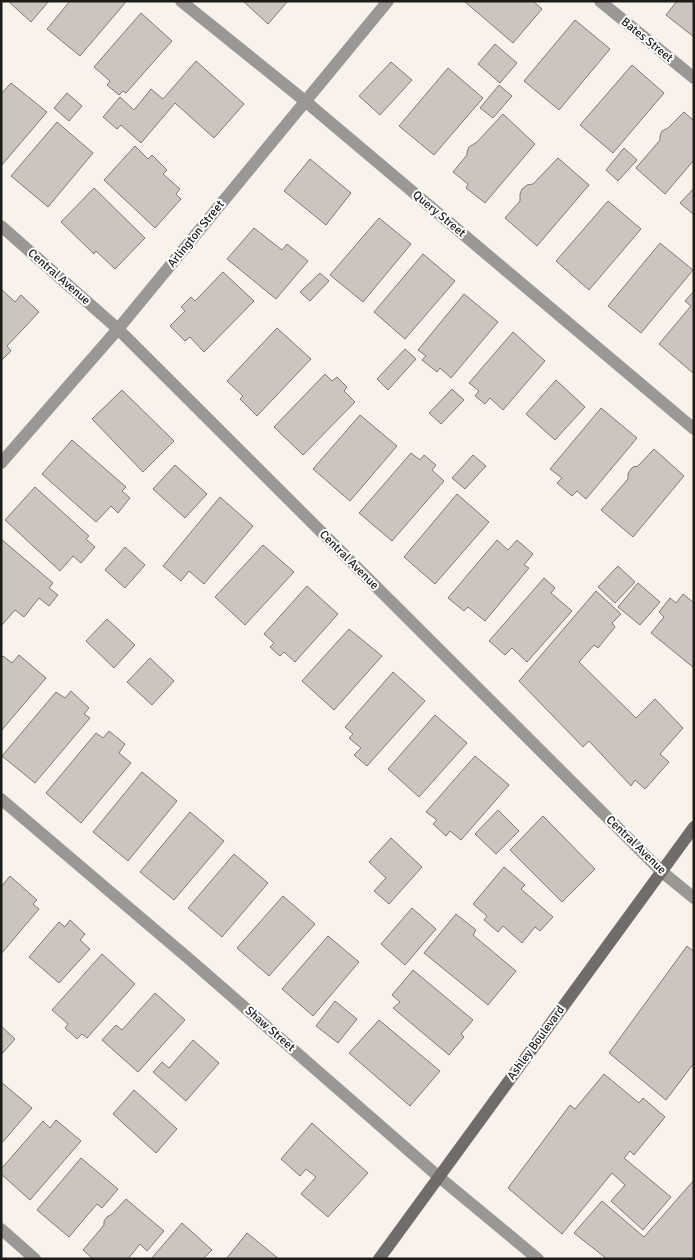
<svg xmlns="http://www.w3.org/2000/svg" width="695" height="1260" viewBox="0 0 695 1260" font-family="Signika,sans-serif">
<style>
.building{fill:#ccc5bf;stroke:#817a74}
.lines{fill:none;stroke-linecap:round;stroke-linejoin:round}
.street{stroke:#9b9795;stroke-width:12}
.secondary{stroke:#716b69;stroke-width:12}
.labels{text-anchor:middle;dominant-baseline:central;stroke-width:4;stroke-linejoin:round;paint-order:stroke}
.street-label{font-size:12px;fill:#1d1b18;stroke:#fff}
</style>
<rect width="100%" height="100%" fill="#f9f2eb"/>
<!-- building -->
<g class="building">
<polygon points="8,1 49,1 31,22"/>
<polygon points="70,1 123,1 125,3 80,56 47,29"/>
<polygon points="243,1 288,1 268,24"/>
<polygon points="464,1 533,1 542,9 513,43"/>
<polygon points="677,1 694,1 694,37 666,15"/>
<polygon points="141,13 172,41 126,93 123,91 119,95 107,85 110,81 94,67"/>
<polygon points="575,20 610,49 559,110 524,81"/>
<polygon points="495,44 517,63 500,83 478,64"/>
<polygon points="196,61 244,104 214,138 175,103 141,143 121,125 117,129 103,117 120,97 134,110 151,89 163,99"/>
<polygon points="391,62 412,80 380,115 359,96"/>
<polygon points="632,65 664,93 613,153 580,125"/>
<polygon points="448,68 483,98 434,155 399,126"/>
<polygon points="11,83 47,112 1,166 1,94"/>
<polygon points="499,85 512,96 493,118 480,108"/>
<polygon points="67,93 82,106 69,121 54,108"/>
<polygon points="684,112 694,121 694,160 665,194 636,168 660,140 660,136 662,131 668,128"/>
<polygon points="503,114 535,144 485,203 466,188 468,184 453,172 467,155 467,152 469,147 477,142"/>
<polygon points="57,122 93,153 48,207 11,176"/>
<polygon points="135,146 148,159 152,155 167,170 163,174 180,189 176,194 181,199 155,228 104,180"/>
<polygon points="624,148 637,160 618,181 606,170"/>
<polygon points="558,158 589,185 537,246 505,218 520,201 520,194 522,189 527,185 533,184"/>
<polygon points="310,159 351,193 326,225 284,191"/>
<polygon points="94,188 145,238 115,269 96,251 94,254 61,222"/>
<polygon points="694,188 694,215 680,203"/>
<polygon points="608,201 641,229 589,290 556,261"/>
<polygon points="379,218 411,244 363,302 330,275"/>
<polygon points="254,228 282,250 287,244 308,261 276,299 227,259"/>
<polygon points="660,243 693,270 641,333 608,306"/>
<polygon points="423,254 455,281 405,339 374,312"/>
<polygon points="223,272 254,301 204,352 190,337 185,341 170,326 185,311 181,307 191,297 195,301"/>
<polygon points="320,273 329,281 310,301 300,292"/>
<polygon points="1,289 15,302 21,295 39,312 7,346 11,351 1,361"/>
<polygon points="694,291 694,373 693,373 659,344 691,306 685,301"/>
<polygon points="464,294 498,322 451,378 440,368 437,372 422,360 426,356 418,350"/>
<polygon points="277,328 311,359 257,416 240,399 243,396 227,381"/>
<polygon points="513,332 545,361 503,410 490,398 485,404 475,396 479,391 469,383"/>
<polygon points="405,349 416,359 388,390 377,379"/>
<polygon points="325,374 332,381 337,377 347,387 344,391 355,402 303,455 274,427"/>
<polygon points="556,380 585,407 555,440 526,414"/>
<polygon points="452,389 464,400 441,424 429,413"/>
<polygon points="122,390 174,441 143,472 92,419"/>
<polygon points="601,408 637,438 586,499 577,491 572,496 557,483 562,478 550,469"/>
<polygon points="360,415 397,446 350,501 313,469"/>
<polygon points="72,440 126,487 122,491 130,498 118,513 111,506 96,522 42,474"/>
<polygon points="654,449 684,476 633,537 601,510 628,479 628,474 630,470 633,467 638,466"/>
<polygon points="411,453 420,460 424,455 436,465 432,470 444,481 392,541 359,513"/>
<polygon points="473,455 486,466 465,489 452,478"/>
<polygon points="175,465 207,494 185,518 153,489"/>
<polygon points="35,487 89,536 86,539 95,547 81,563 73,556 60,571 5,520"/>
<polygon points="457,494 489,522 435,584 404,557"/>
<polygon points="220,497 253,526 204,584 189,571 181,581 163,566"/>
<polygon points="1,539 53,583 49,588 58,595 49,606 39,598 24,617 15,610 1,626"/>
<polygon points="497,540 508,550 517,540 533,554 524,565 529,568 485,621 468,607 464,611 448,598"/>
<polygon points="263,545 294,572 245,625 215,597"/>
<polygon points="125,547 145,565 125,588 105,570"/>
<polygon points="618,566 635,582 615,603 598,587"/>
<polygon points="544,578 555,588 551,593 572,611 527,662 512,648 505,655 489,641"/>
<polygon points="638,583 660,602 640,625 618,607"/>
<polygon points="307,586 338,614 295,662 284,652 280,656 270,647 274,643 264,634"/>
<polygon points="596,591 621,614 612,623 615,627 598,648 594,645 579,662 636,718 655,699 683,728 660,754 669,762 645,789 635,780 631,786 589,741 583,747 519,681"/>
<polygon points="683,594 694,603 694,668 651,633 664,617 659,612 670,598 676,603"/>
<polygon points="107,619 135,645 114,668 86,641"/>
<polygon points="349,629 382,656 334,710 302,681"/>
<polygon points="19,655 46,678 1,731 1,658 3,656 12,663"/>
<polygon points="150,658 174,681 152,705 127,682"/>
<polygon points="393,672 425,701 367,766 354,755 361,748 349,738 353,734 345,727"/>
<polygon points="71,691 89,708 84,714 90,718 35,783 2,756 56,692 65,698"/>
<polygon points="435,715 467,743 419,797 388,769"/>
<polygon points="109,731 125,744 119,753 131,763 81,823 46,793 96,733 103,738"/>
<polygon points="475,756 509,785 461,840 450,831 446,836 433,824 437,820 426,812"/>
<polygon points="142,772 177,801 128,861 93,832"/>
<polygon points="498,810 519,831 496,854 475,834"/>
<polygon points="190,812 224,841 174,900 140,872"/>
<polygon points="543,816 595,869 562,902 510,850"/>
<polygon points="391,838 422,867 389,904 374,891 386,878 369,862"/>
<polygon points="234,854 268,883 222,937 188,908"/>
<polygon points="504,867 525,885 521,889 553,917 540,931 535,927 522,943 503,926 498,932 484,920 487,916 473,904"/>
<polygon points="10,876 37,900 33,904 39,909 1,954 1,887"/>
<polygon points="283,896 315,924 269,976 237,948"/>
<polygon points="412,908 436,929 405,965 381,944"/>
<polygon points="456,914 476,930 473,935 516,971 488,1005 424,953"/>
<polygon points="70,920 85,934 80,940 90,949 59,983 29,957 59,922 65,927"/>
<polygon points="328,936 359,962 313,1016 282,989"/>
<polygon points="687,946 694,952 694,1063 666,1100 609,1053"/>
<polygon points="102,954 135,984 87,1038 82,1034 77,1039 65,1028 68,1024 52,1010"/>
<polygon points="413,970 473,1020 461,1034 464,1037 449,1055 393,1008 400,1002 392,995"/>
<polygon points="155,993 185,1020 138,1072 102,1040 116,1025 122,1030"/>
<polygon points="335,1001 357,1019 338,1043 316,1026"/>
<polygon points="379,1020 440,1071 410,1106 349,1053"/>
<polygon points="1,1026 15,1039 1,1055"/>
<polygon points="193,1040 219,1063 186,1101 153,1072 162,1062 169,1068"/>
<polygon points="604,1074 639,1103 643,1098 665,1117 634,1155 630,1151 624,1158 671,1197 643,1230 611,1201 625,1185 612,1173 562,1234 508,1188 570,1105 575,1109"/>
<polygon points="1,1082 32,1108 1,1144"/>
<polygon points="134,1090 177,1129 156,1153 113,1114"/>
<polygon points="56,1120 81,1141 30,1200 1,1174 1,1169 43,1121 50,1128"/>
<polygon points="312,1123 368,1173 328,1217 301,1194 316,1177 306,1169 300,1176 281,1159"/>
<polygon points="81,1158 118,1189 102,1208 97,1204 69,1237 37,1210"/>
<polygon points="694,1180 694,1259 607,1259 574,1233 602,1201 644,1237"/>
<polygon points="126,1199 164,1231 147,1251 140,1244 128,1259 93,1259 83,1250 104,1225 104,1221 107,1217 112,1214"/>
<polygon points="182,1223 212,1250 203,1259 151,1259"/>
<polygon points="247,1233 279,1259 226,1259"/>
</g>
<g class="lines">
<!-- street -->
<g class="street">
<polyline points="181,1 305,101 694,429"/>
<polyline points="600,1 694,78"/>
<polyline points="1,226 118,329 661,871 694,898"/>
<polyline points="1,463 118,329 388,1"/>
<polyline points="1,799 188,958 439,1177 538,1259"/>
<polyline points="1,1229 35,1259"/>
</g>
<!-- secondary -->
<polyline class="secondary" points="379,1259 694,827"/>
</g>
<g class="labels">
<!-- street labels -->
<g class="street-label">
<text transform="translate(647 40) rotate(39)">Bates Street</text>
<text transform="translate(439 214) rotate(40)">Query Street</text>
<text transform="translate(196 234) rotate(-51)">Arlington Street</text>
<text transform="translate(59 277) rotate(41)">Central Avenue</text>
<text transform="translate(349 560) rotate(45)">Central Avenue</text>
<text transform="translate(636 845) rotate(44)">Central Avenue</text>
<text transform="translate(270 1029) rotate(41)">Shaw Street</text>
<text transform="translate(536 1043) rotate(-54)">Ashley Boulevard</text>
</g>
</g>
<!-- border -->
<rect width="695" height="1260" fill="none" stroke="#1d1b18" stroke-width="5"/>
</svg>
